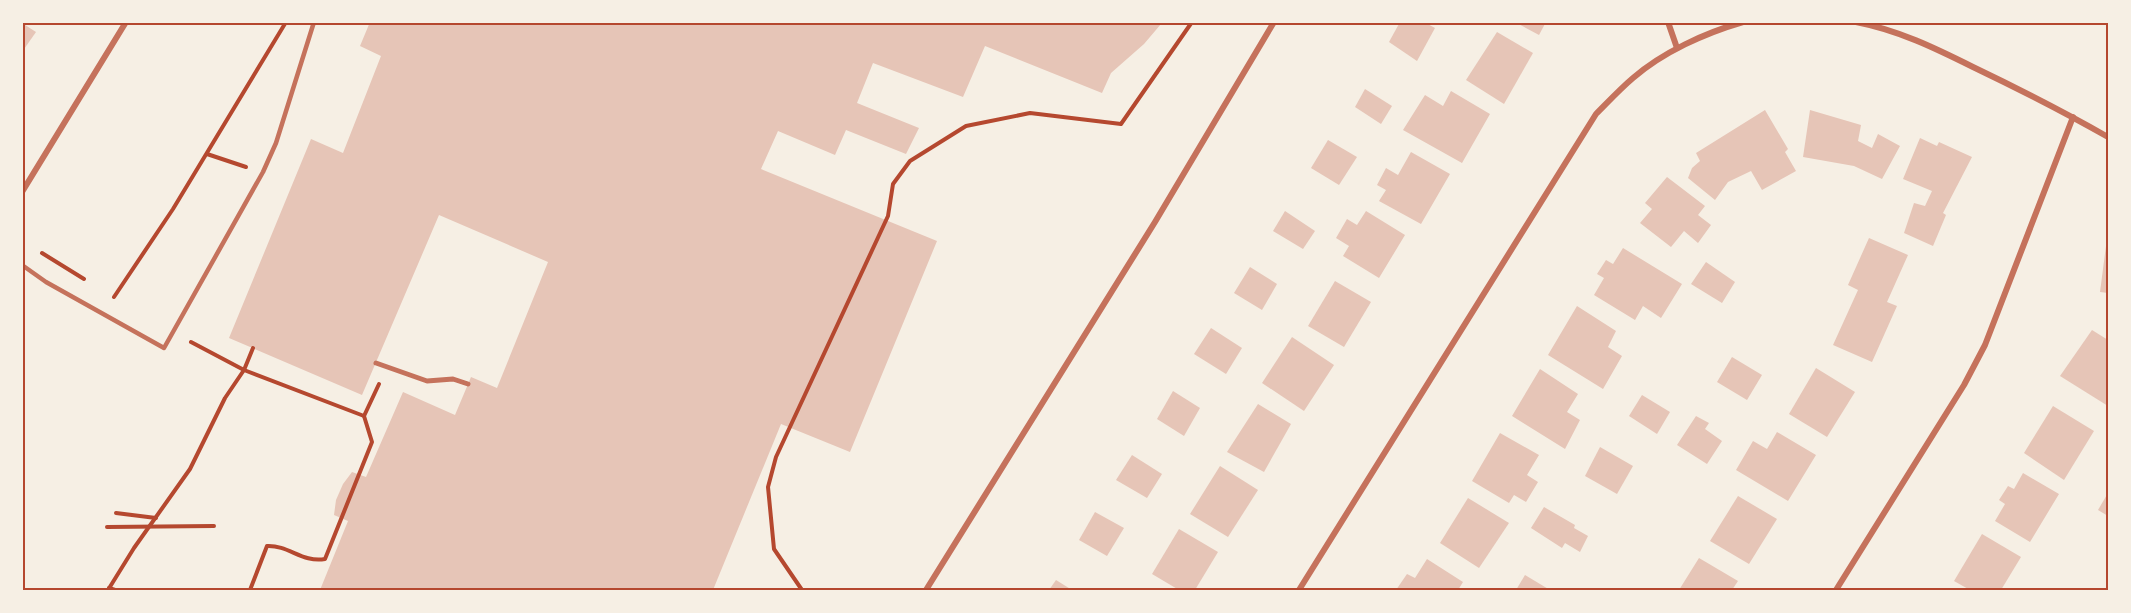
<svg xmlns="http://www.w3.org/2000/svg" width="2131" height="613" viewBox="0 0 2131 613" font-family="Overpass,sans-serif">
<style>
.building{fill:#e6c5b7}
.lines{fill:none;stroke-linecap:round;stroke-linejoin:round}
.path{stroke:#b5482f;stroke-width:4}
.service{stroke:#c5725c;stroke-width:4.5}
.pedestrian{stroke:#c5725c;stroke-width:5}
.minor{stroke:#c5725c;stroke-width:6}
.neatline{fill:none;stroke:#b5482f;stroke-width:2}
</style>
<rect width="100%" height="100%" fill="#f6efe4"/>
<!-- building -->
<g class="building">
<polygon points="370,22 1159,22 1161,24 1144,44 1111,73 1102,93 985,46 963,97 873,63 857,103 919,128 906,154 846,130 835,155 778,131 761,169 937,241 850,452 781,424 713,590 320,590 348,521 334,515 336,500 343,484 352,472 366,477 403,392 455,415 471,377 497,388 548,262 439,215 362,395 229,338 311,139 343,153 381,56 360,46"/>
<polygon points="1400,22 1424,22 1435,28 1417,61 1389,42"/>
<polygon points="1515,22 1546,22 1539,35"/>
<polygon points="22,23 36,32 22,52"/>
<polygon points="1497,32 1533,53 1504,104 1466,80"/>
<polygon points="1365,89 1392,106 1381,124 1355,107"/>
<polygon points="1451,91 1490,114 1462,163 1403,130 1425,95 1443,106"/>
<polygon points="1765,110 1788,149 1785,152 1796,171 1762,190 1751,171 1728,182 1715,200 1688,178 1692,168 1700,161 1696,153"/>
<polygon points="1810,110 1861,125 1858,141 1872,148 1878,134 1900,146 1882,179 1854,166 1803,157"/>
<polygon points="1920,138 1937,146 1939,142 1972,157 1943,213 1946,215 1933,246 1904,233 1914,203 1925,206 1932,191 1903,179"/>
<polygon points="1328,140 1357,157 1339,185 1311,168"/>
<polygon points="1411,152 1450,174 1421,224 1379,201 1386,190 1377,185 1386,168 1398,175"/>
<polygon points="1667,177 1705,206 1698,215 1711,225 1698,243 1684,231 1671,247 1640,223 1652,209 1645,203"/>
<polygon points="1285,211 1315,231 1303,249 1273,231"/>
<polygon points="1366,211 1405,235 1379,278 1343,256 1349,246 1336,238 1347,219 1357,225"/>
<polygon points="1869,238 1908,255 1887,302 1897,306 1872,362 1833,345 1858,290 1848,285"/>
<polygon points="2106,246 2108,247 2108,293 2100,292"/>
<polygon points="1623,248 1682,284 1661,318 1643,306 1635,320 1594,295 1604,278 1597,274 1606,260 1613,264"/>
<polygon points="1706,262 1735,282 1722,303 1691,284"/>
<polygon points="1250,267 1277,284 1262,310 1234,293"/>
<polygon points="1335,281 1371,302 1344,347 1308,326"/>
<polygon points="1577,306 1616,331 1608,347 1622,356 1603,389 1548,355"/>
<polygon points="1211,328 1242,348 1226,374 1194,354"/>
<polygon points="2092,330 2108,340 2108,406 2060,376"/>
<polygon points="1292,337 1334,365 1304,411 1262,383"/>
<polygon points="1732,357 1762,375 1747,400 1717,382"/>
<polygon points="1816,368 1855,392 1827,437 1789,414"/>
<polygon points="1540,369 1578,394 1567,412 1580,420 1565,449 1512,416"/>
<polygon points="1173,391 1200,408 1184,436 1157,419"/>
<polygon points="1642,395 1670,412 1657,434 1629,416"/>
<polygon points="1258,404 1291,424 1264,472 1227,452"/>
<polygon points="2053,406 2094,431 2064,480 2024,453"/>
<polygon points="1696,416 1709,423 1705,429 1722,441 1707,464 1677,445"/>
<polygon points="1777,432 1816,455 1788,501 1736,470 1753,441 1767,449"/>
<polygon points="1500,433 1539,455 1527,475 1538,482 1526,502 1514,495 1509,503 1472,481"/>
<polygon points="1600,447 1633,466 1617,494 1585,476"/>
<polygon points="1132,455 1162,474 1147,498 1116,480"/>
<polygon points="1220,466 1258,490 1228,537 1190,514"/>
<polygon points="2023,473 2059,494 2030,542 1995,521 2005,504 1999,500 2008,486 2014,489"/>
<polygon points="2108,493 2108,516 2098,510"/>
<polygon points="1738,496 1777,519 1749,564 1710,541"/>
<polygon points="1468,498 1509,523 1479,568 1440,543"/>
<polygon points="1544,507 1575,525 1574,528 1588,536 1580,552 1565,543 1562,548 1531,528"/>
<polygon points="1095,512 1124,528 1107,556 1079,540"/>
<polygon points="1179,529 1218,552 1195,590 1179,590 1152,574"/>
<polygon points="1982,534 2021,557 2001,590 1970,590 1954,581"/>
<polygon points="1699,558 1738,581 1732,590 1679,590"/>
<polygon points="1427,559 1463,582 1458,590 1396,590 1407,574 1415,578"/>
<polygon points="1525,575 1550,590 1516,590"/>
<polygon points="1056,580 1072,590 1049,590"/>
</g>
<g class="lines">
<!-- path -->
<g class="path">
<polyline points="207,154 246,167"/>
<polyline points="42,253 84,279"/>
<polyline points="114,297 173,209 286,22"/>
<polyline points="191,342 244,370 364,416 379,384"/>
<polyline points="116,513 156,518"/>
<polyline points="107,527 214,526"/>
<polyline points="109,588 115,590"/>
<polyline points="108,590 134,548 190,469 225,398 244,370 253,348"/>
<path d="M250,590l17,-44c22,-1 35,17 58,13l47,-117 -8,-26"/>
<polyline points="802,590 774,549 768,487 776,457 888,216 893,184 910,161 966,126 1030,113 1121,124 1192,22"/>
</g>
<!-- service -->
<polyline class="service" points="22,265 46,282 164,348 263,172 276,143 314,22"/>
<!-- pedestrian -->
<polyline class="pedestrian" points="376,363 427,381 453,379 468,384"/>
<!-- minor -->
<g class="minor">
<polyline points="1668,22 1677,48"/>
<path d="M1856,22c42,8 79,26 117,45 46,22 91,45 135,70"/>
<polyline points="22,192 126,22"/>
<polyline points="926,590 1155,222 1274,22"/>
<path d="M1299,590l297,-476c12,-12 24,-25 37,-36 30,-26 72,-45 110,-56"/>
<polyline points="1836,590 1964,385 1985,345 2073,117"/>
</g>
</g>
<!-- border -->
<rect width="2131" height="613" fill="none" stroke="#f6efe4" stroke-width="48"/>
<rect x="24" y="24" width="2083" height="565" class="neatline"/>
</svg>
